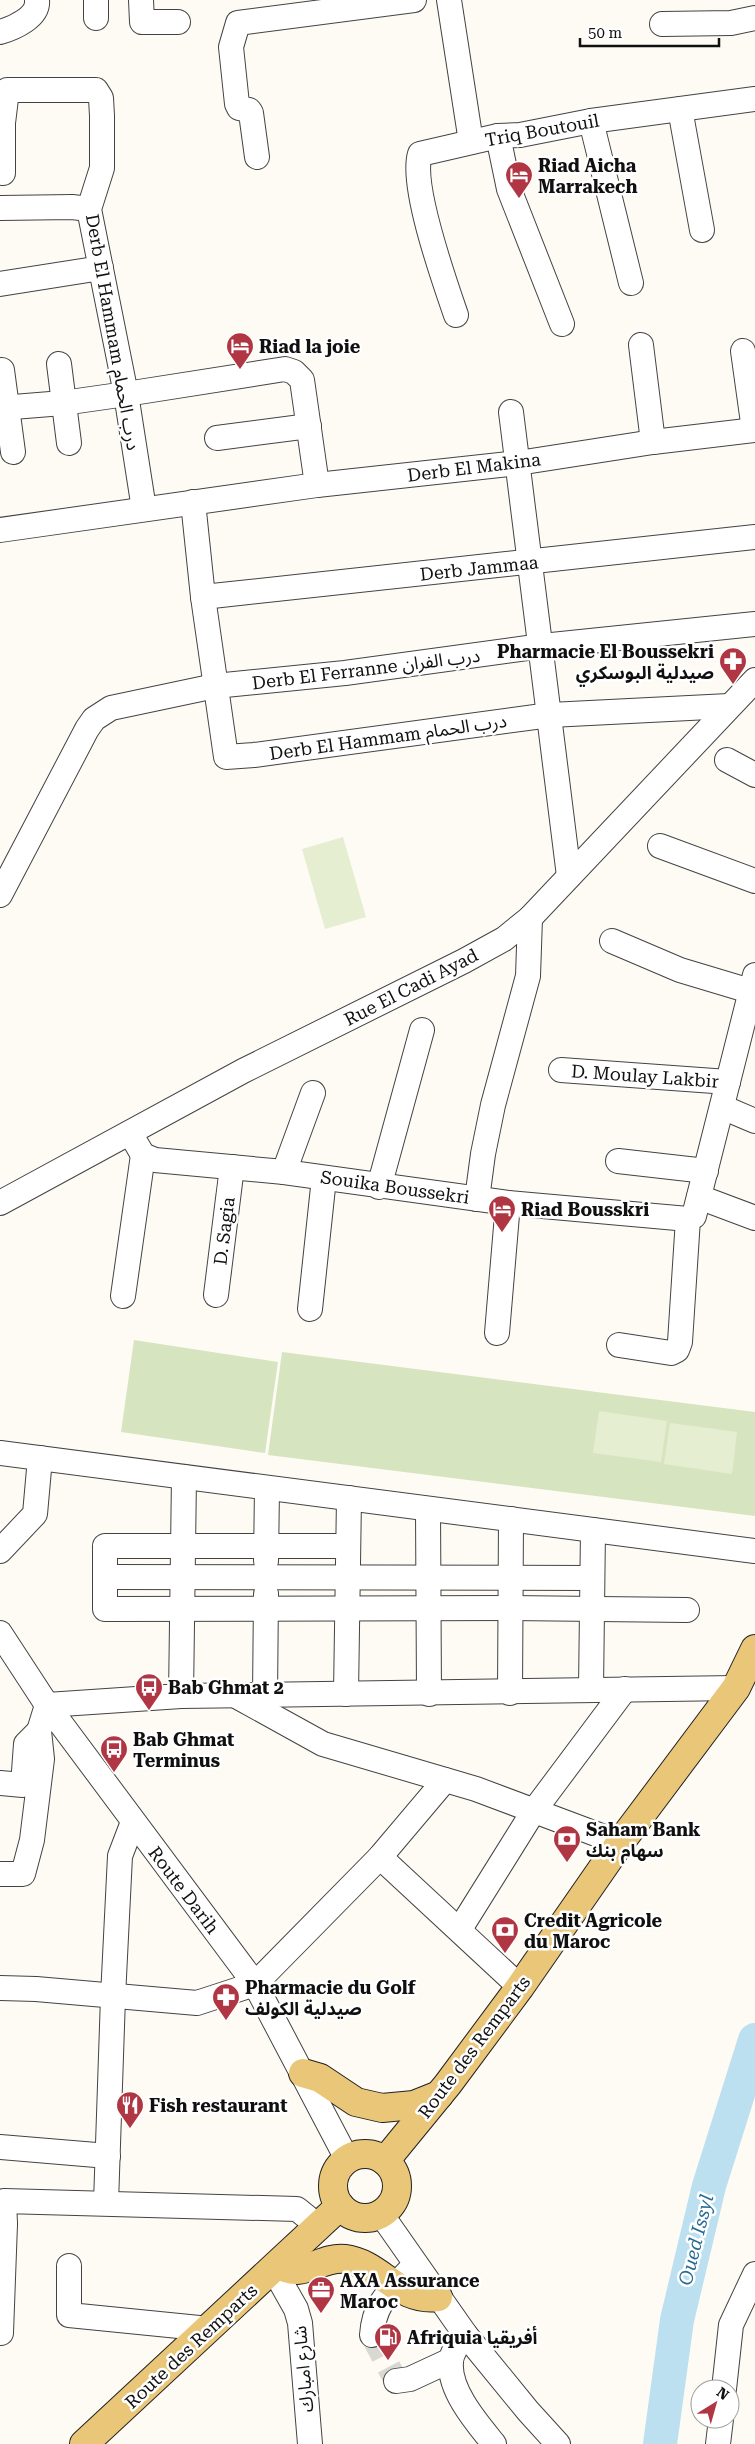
<svg xmlns="http://www.w3.org/2000/svg" width="755" height="2444" viewBox="0 0 755 2444" font-family="'Roboto Serif','Noto Sans Arabic',serif">
<style>
.green{fill:#d6e5c0}
.pitch{fill:#e5eed1}
.lines{fill:none;stroke-linecap:round;stroke-linejoin:round}
.river{stroke:#bde0f0;stroke-width:34}
.minor-tunnel{stroke:#dad8d2;stroke-width:24;stroke-dasharray:24 12;stroke-linecap:butt}
.minor-casing{stroke:#434343;stroke-width:26}
.major-casing{stroke:#212121;stroke-width:30}
.minor{stroke:#fff;stroke-width:24}
.major{stroke:#e9c678;stroke-width:28}
.labels{text-anchor:middle;dominant-baseline:central;stroke-width:5;stroke-linejoin:round;paint-order:stroke}
.street-label{font-size:18px;fill:#101010;stroke:#fff}
.poi-label{font-size:18px;font-weight:bold;fill:#101010;stroke:#fff;text-anchor:start}
.water-label{font-size:19px;font-style:italic;fill:#266c95;stroke:#fff}
</style>
<rect width="100%" height="100%" fill="#fefbf4"/>
<!-- green -->
<g class="green">
<polygon points="134,1340 278,1362 265,1453 121,1432"/>
<polygon points="282,1352 755,1412 755,1516 268,1455"/>
</g>
<!-- pitch -->
<g class="pitch">
<polygon points="343,837 366,917 325,929 302,849"/>
<polygon points="599,1411 667,1421 661,1462 593,1453"/>
<polygon points="670,1423 737,1432 732,1474 664,1464"/>
</g>
<g class="lines">
<!-- river -->
<polyline class="river" points="660,2444 677,2320 709,2186 755,2040"/>
<!-- minor-tunnel -->
<polyline class="minor-tunnel" points="372,2335 396,2381"/>
<!-- minor casing -->
<g class="minor-casing">
<g id="minor">
<polyline points="141,0 142,22 178,22"/>
<polyline points="449,0 471,142"/>
<polyline points="96,18 96,0"/>
<polyline points="662,24 731,23 755,18"/>
<path d="M0,32c14,-4 39,-15 37,-32"/>
<polyline points="680,109 702,230"/>
<polyline points="591,121 631,283"/>
<polyline points="498,136 509,189 562,324"/>
<polyline points="257,157 251,113 249,110 239,108 237,104 231,47 238,23 414,0"/>
<polyline points="3,173 3,123 7,90 96,90 101,98 102,116 102,168 89,209 126,394 144,509"/>
<polyline points="0,208 72,207 89,209"/>
<polyline points="0,284 101,268"/>
<path d="M456,315c-11,-32 -46,-130 -36,-161l78,-18 22,-1 71,-14 164,-22"/>
<polyline points="641,345 653,442"/>
<polyline points="743,351 754,430"/>
<polyline points="59,364 69,443"/>
<polyline points="2,370 13,452"/>
<polyline points="0,408 63,403 126,394 285,369 294,372 302,380 317,485"/>
<polyline points="511,412 569,876"/>
<polyline points="217,438 309,426"/>
<polyline points="193,502 203,597 226,757 254,755 550,715 729,706"/>
<polyline points="0,530 317,485 518,463 653,442 755,430"/>
<polyline points="203,597 755,537"/>
<polyline points="727,760 755,775"/>
<polyline points="660,846 755,881"/>
<polyline points="0,895 87,729 94,719 111,708 215,686 345,673 542,646 755,624"/>
<polyline points="612,941 680,970 750,991"/>
<polyline points="561,1070 728,1082"/>
<polyline points="722,1107 755,1121"/>
<polyline points="130,1133 143,1155 155,1160 284,1172 508,1203 688,1219 694,1216 755,975"/>
<polyline points="618,1161 706,1171"/>
<polyline points="284,1172 313,1093"/>
<polyline points="379,1187 422,1030"/>
<polyline points="699,1197 755,1218"/>
<polyline points="477,1199 483,1154 493,1105 528,976 530,918"/>
<polyline points="0,1203 243,1071 464,961 504,939 530,918 755,680"/>
<polyline points="216,1295 232,1167"/>
<polyline points="123,1296 143,1155"/>
<polyline points="310,1309 324,1178"/>
<polyline points="497,1333 508,1203"/>
<polyline points="619,1345 671,1353 677,1350 680,1342 688,1219"/>
<polyline points="0,1453 755,1551"/>
<polyline points="428,1509 429,1694"/>
<polyline points="348,1546 105,1546 105,1609 510,1608 687,1610"/>
<polyline points="0,1551 35,1514 40,1458"/>
<polyline points="266,1561 267,1488"/>
<polyline points="105,1577 592,1578"/>
<polyline points="0,1633 47,1705 255,1984 347,2159"/>
<polyline points="591,1689 593,1530"/>
<polyline points="510,1693 511,1519"/>
<polyline points="346,1694 349,1498"/>
<polyline points="181,1696 184,1477"/>
<polyline points="265,1696 266,1594"/>
<polyline points="238,1697 323,1744 476,1789 620,1843"/>
<polyline points="47,1705 181,1696 736,1688"/>
<polyline points="0,1783 23,1785 26,1744 39,1731"/>
<polyline points="380,1857 520,1987"/>
<polyline points="0,1874 23,1874 32,1840 42,1759 39,1731 47,1705"/>
<polyline points="460,1929 533,1812 625,1689"/>
<polyline points="0,1988 36,1989 197,2003 255,1984 380,1857 445,1780"/>
<polyline points="0,2147 108,2156"/>
<polyline points="106,2203 113,1997 120,1856 133,1822"/>
<polyline points="381,2214 465,2334 528,2411 558,2444"/>
<polyline points="0,2224 5,2224 4,2201 297,2209 318,2226"/>
<polyline points="69,2266 69,2315 209,2329"/>
<polyline points="274,2270 296,2309 300,2323 310,2444"/>
<polyline points="1,2333 5,2224"/>
<path d="M465,2334c-5,8 -13,17 -14,27 -3,29 26,62 43,83"/>
<path d="M372,2335c2,-31 16,-42 37,-64"/>
<polyline points="396,2381 410,2379 451,2360"/>
<polyline points="724,2389 731,2325 755,2274"/>
<polyline points="718,2444 721,2419"/>
</g>
</g>
<!-- major casing -->
<g class="major-casing">
<g id="major">
<polyline points="303,2073 320,2078 356,2102 382,2108 414,2105 439,2095"/>
<circle cx="365" cy="2186" r="32"/>
<polyline points="385,2161 448,2084 520,1987 620,1843 736,1688 755,1649"/>
<path d="M279,2265c24,15 41,-9 66,-6 37,5 52,43 93,38"/>
<polyline points="84,2444 340,2206"/>
</g>
</g>
<!-- minor -->
<use href="#minor" class="minor"/>
<!-- major -->
<use href="#major" class="major"/>
</g>
<!-- icons -->
<defs>
<g id="hotel-pin" transform="scale(1.4375)"><path d="M0 17L-7.5 6A9.5 9.5 0 1 1 7.5 6Z" fill="#b13644" stroke="#fff"/><path d="M-6-4.5h1.5V1H6V5H4.5V3h-9V5H-6ZM-4 0a1.8 1.8 0 1 1 3.6 0ZM.5 0V-2.5h3Q6-2.5 6 0Z" fill="#fff"/></g>
<g id="pharmacy-pin" transform="scale(1.4375)"><path d="M0 17L-7.5 6A9.5 9.5 0 1 1 7.5 6Z" fill="#b13644" stroke="#fff"/><path d="M-2-6h4v4h4v4h-4v4h-4v-4h-4v-4h4Z" fill="#fff"/></g>
<g id="bus-pin" transform="scale(1.4375)"><path d="M0 17L-7.5 6A9.5 9.5 0 1 1 7.5 6Z" fill="#b13644" stroke="#fff"/><path d="M-5-6H5V4H4V6H2V4H-2V6H-4V4H-5ZM-3.5-4V0h7V-4ZM-3.5 1.2v1.5H-2V1.2ZM2 1.2v1.5H3.5V1.2Z" fill="#fff"/></g>
<g id="bank-pin" transform="scale(1.4375)"><path d="M0 17L-7.5 6A9.5 9.5 0 1 1 7.5 6Z" fill="#b13644" stroke="#fff"/><path d="M-6-4H6V4H-6ZM0-2.3a2.3 2.3 0 1 0 0 4.6a2.3 2.3 0 1 0 0-4.6Z" fill="#fff"/></g>
<g id="restaurant-pin" transform="scale(1.4375)"><path d="M0 17L-7.5 6A9.5 9.5 0 1 1 7.5 6Z" fill="#b13644" stroke="#fff"/><path d="M-5-6h1v4h1v-4h1v4h1v-4h1v5L-1.5 .5V6h-2V.5L-5-1ZM5-6V6H3V1.5H1.5Q1.5-4 5-6Z" fill="#fff"/></g>
<g id="office-pin" transform="scale(1.4375)"><path d="M0 17L-7.5 6A9.5 9.5 0 1 1 7.5 6Z" fill="#b13644" stroke="#fff"/><path d="M-6-3h4V-5.5h4V-3h4V5H-6ZM-1-4.5V-3h2v-1.5ZM-6 0V1H6V0Z" fill="#fff"/></g>
<g id="fuel-pin" transform="scale(1.4375)"><path d="M0 17L-7.5 6A9.5 9.5 0 1 1 7.5 6Z" fill="#b13644" stroke="#fff"/><path d="M-5.5-6h7V0h2V4h1.3V-2.5L3-4.5l.8-.8L6-3V5H2.5V1h-1V6h-7ZM-4.2-4.7v3.2H.2V-4.7Z" fill="#fff"/></g>
</defs>
<g fill-rule="evenodd">
<use href="#hotel-pin" x="519" y="175"/>
<use href="#hotel-pin" x="240" y="346"/>
<use href="#pharmacy-pin" x="733" y="661"/>
<use href="#hotel-pin" x="502" y="1209"/>
<use href="#bus-pin" x="149" y="1687"/>
<use href="#bus-pin" x="114" y="1749"/>
<use href="#bank-pin" x="567" y="1839"/>
<use href="#bank-pin" x="505" y="1930"/>
<use href="#pharmacy-pin" x="226" y="1997"/>
<use href="#restaurant-pin" x="130" y="2105"/>
<use href="#office-pin" x="321" y="2290"/>
<use href="#fuel-pin" x="388" y="2337"/>
</g>
<g class="labels">
<!-- street labels -->
<g class="street-label">
<text transform="translate(542 130) rotate(-10)">Triq Boutouil</text>
<text transform="translate(113 332) rotate(80)">Derb El Hammam درب الحمام</text>
<text transform="translate(474 467) rotate(-7)">Derb El Makina</text>
<text transform="translate(479 568) rotate(-6)">Derb Jammaa</text>
<text transform="translate(366 669) rotate(-7)">Derb El Ferranne درب الفران</text>
<text transform="translate(388 737) rotate(-8)">Derb El Hammam درب الحمام</text>
<text transform="translate(411 987) rotate(-27)">Rue El Cadi Ayad</text>
<text transform="translate(645 1076) rotate(4)">D. Moulay Lakbir</text>
<text transform="translate(395 1187) rotate(8)">Souika Boussekri</text>
<text transform="translate(224 1231) rotate(-83)">D. Sagia</text>
<text transform="translate(184 1890) rotate(53)">Route Darih</text>
<text transform="translate(474 2047) rotate(-53)">Route des Remparts</text>
<text transform="translate(191 2346) rotate(-43)">Route des Remparts</text>
<text transform="translate(303 2369) rotate(-95)">شارع امبارك</text>
</g>
<!-- poi labels -->
<g class="poi-label">
<text x="538" y="165">Riad Aicha<tspan x="538" dy="21">Marrakech</tspan></text>
<text x="259" y="346">Riad la joie</text>
<text x="714" y="651" text-anchor="end">Pharmacie El Boussekri<tspan x="714" dy="21">صيدلية البوسكري</tspan></text>
<text x="521" y="1209">Riad Bousskri</text>
<text x="168" y="1687">Bab Ghmat 2</text>
<text x="133" y="1739">Bab Ghmat<tspan x="133" dy="21">Terminus</tspan></text>
<text x="586" y="1829">Saham Bank<tspan x="586" dy="21">سهام بنك</tspan></text>
<text x="524" y="1920">Credit Agricole<tspan x="524" dy="21">du Maroc</tspan></text>
<text x="245" y="1987">Pharmacie du Golf<tspan x="245" dy="21">صيدلية الكولف</tspan></text>
<text x="149" y="2105">Fish restaurant</text>
<text x="340" y="2280">AXA Assurance<tspan x="340" dy="21">Maroc</tspan></text>
<text x="407" y="2337">Afriquia أفريقيا</text>
</g>
<!-- water labels -->
<g class="water-label">
<text transform="translate(696 2240) rotate(-76)">Oued Issyl</text>
</g>
</g>
<!-- north arrow -->
<g transform="translate(715 2404) rotate(37)"><circle r="24" fill="#ffffff" stroke="#9f9f9f"/>
<path d="M0-4L9 19L0 12L-9 19Z" fill="#b13644"/>
<text y="-8" font-size="14" font-weight="bold" text-anchor="middle" fill="#101010">N</text>
</g>
<!-- scale -->
<path d="M580 38v8h139v-8" fill="none" stroke="#101010" stroke-width="2.5"/>
<text x="588" y="38" font-size="15" fill="#101010" stroke="#ffffff" stroke-width="4" paint-order="stroke">50 m</text>
</svg>
